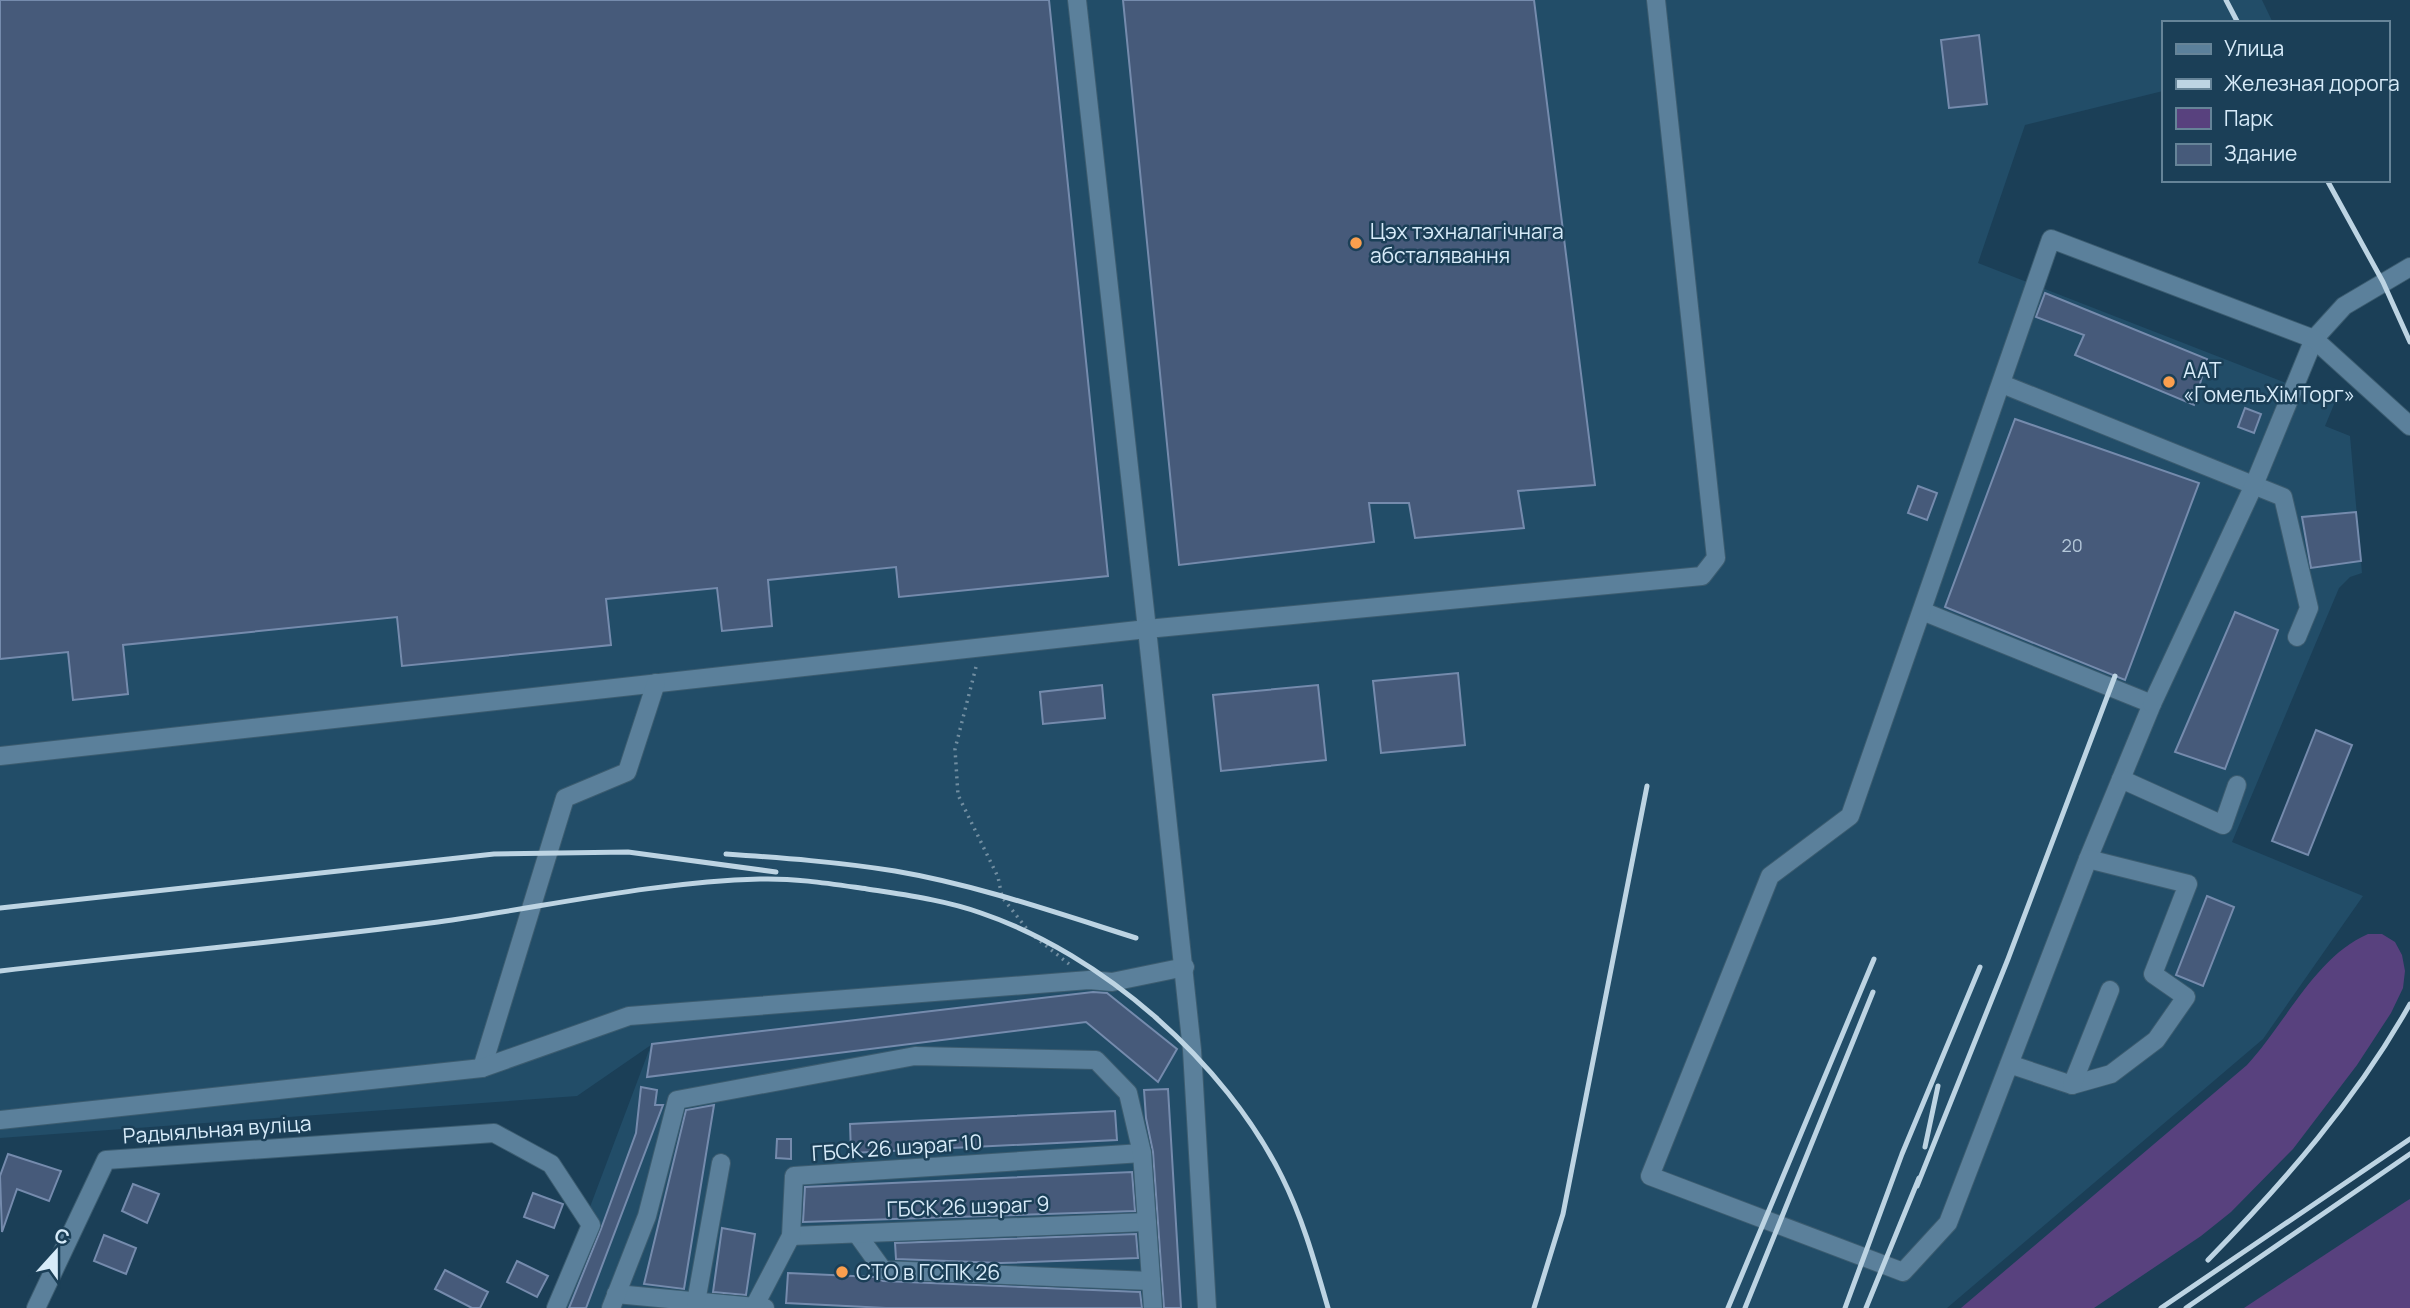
<svg xmlns="http://www.w3.org/2000/svg" width="2410" height="1308" viewBox="0 0 2410 1308" font-family="Manrope,sans-serif">
<style>
.built{fill:#224d68}
.green{fill:#58417e}
.building{fill:#465a7a;stroke:#758bad;stroke-width:2}
.lines{fill:none;stroke-linecap:round;stroke-linejoin:round}
.minor-casing{stroke:#3c5c70;stroke-width:20}
.path{stroke:#718ea1;stroke-width:3.5;stroke-dasharray:2 5;stroke-linecap:butt}
.minor{stroke:#5b809b;stroke-width:18}
.rail{stroke:#bdd4e3;stroke-width:5}
.poi-dot{fill:#fa9f4e;stroke:#1b3f57;stroke-width:2.5}
.labels{text-anchor:middle;dominant-baseline:central;stroke-width:5;stroke-linejoin:round;paint-order:stroke}
.number-label{font-size:18px;fill:#b3c7d9}
.poi-label{font-size:21px;fill:#d7ebf9;stroke:#1b3f57;text-anchor:start}
.street-label{font-size:21px;fill:#d7ebf9;stroke:#1b3f57}
</style>
<rect width="100%" height="100%" fill="#1b3f57"/>
<!-- built -->
<polygon class="built" points="0,0 2262,0 2273,23 2163,23 2163,91 2025,125 1978,263 2335,402 2325,426 2350,436 2362,573 2350,577 2339,588 2232,842 2363,896 2263,1039 1947,1308 552,1308 651,1045 577,1096 0,1138"/>
<!-- green -->
<g class="green">
<path d="M2368,934h14l13,8 7,13 3,16 -2,17 -12,25 -34,52 -64,84 -62,63 -30,24 -107,72h-133l286,-243c38,-41 69,-109 121,-131z"/>
<polygon points="2410,1199 2410,1308 2244,1308 2405,1202"/>
</g>
<!-- building -->
<g class="building">
<polygon points="0,0 1049,0 1108,576 899,597 896,567 768,580 772,626 722,631 717,588 606,599 611,645 402,666 397,617 123,645 128,694 73,700 68,652 0,659"/>
<polygon points="1123,0 1534,0 1595,485 1518,491 1524,528 1415,538 1409,503 1369,503 1374,542 1179,565"/>
<polygon points="1979,35 1987,104 1949,108 1941,40"/>
<polygon points="2045,293 2207,359 2194,405 2075,355 2084,335 2036,317"/>
<polygon points="2245,408 2261,414 2254,433 2238,427"/>
<polygon points="2015,419 2199,483 2125,680 1945,607"/>
<polygon points="1918,486 1937,493 1927,520 1908,513"/>
<polygon points="2356,512 2361,561 2311,568 2302,517"/>
<polygon points="2235,612 2278,630 2225,769 2175,752"/>
<polygon points="1458,673 1465,745 1381,753 1373,681"/>
<polygon points="1102,685 1105,718 1043,724 1040,692"/>
<polygon points="1318,685 1326,760 1221,771 1213,695"/>
<polygon points="2316,730 2352,745 2308,855 2272,841"/>
<polygon points="2207,896 2234,907 2203,986 2176,975"/>
<polygon points="1093,992 1107,993 1177,1049 1158,1082 1086,1022 647,1077 652,1044"/>
<polygon points="641,1087 657,1090 655,1105 663,1105 586,1308 569,1308 601,1229 636,1133"/>
<polygon points="1168,1089 1181,1308 1164,1308 1153,1152 1146,1118 1144,1090"/>
<polygon points="714,1105 684,1289 644,1284 686,1110"/>
<polygon points="1115,1111 1117,1140 851,1153 850,1124"/>
<polygon points="777,1139 791,1139 791,1159 776,1158"/>
<polygon points="8,1154 61,1171 49,1201 17,1189 2,1232 0,1176"/>
<polygon points="1132,1172 1135,1211 803,1222 805,1187"/>
<polygon points="133,1184 159,1194 147,1223 122,1211"/>
<polygon points="533,1193 563,1204 554,1228 524,1217"/>
<polygon points="722,1228 755,1234 746,1295 713,1292"/>
<polygon points="1136,1234 1138,1258 1001,1263 896,1259 895,1243"/>
<polygon points="104,1235 136,1248 126,1274 94,1261"/>
<polygon points="517,1261 548,1276 537,1297 507,1282"/>
<polygon points="445,1270 488,1292 480,1308 472,1308 435,1289"/>
<polygon points="788,1273 874,1277 883,1281 1140,1292 1142,1308 886,1308 786,1303"/>
</g>
<g class="lines">
<!-- minor casing -->
<g class="minor-casing">
<g id="minor">
<polyline points="2002,384 2283,497 2309,608 2297,637"/>
<polyline points="1922,611 2152,704 2121,779"/>
<polyline points="2152,704 2254,485 2314,339 2344,306 2410,267"/>
<polyline points="0,756 1147,629 1077,0"/>
<polyline points="2088,859 2121,779 2223,825 2237,785"/>
<polyline points="2009,1064 2072,1085 2111,1074 2156,1040 2186,997 2153,974 2188,884 2088,859 1948,1223 1903,1272 1650,1176 1770,876 1850,816 2051,239 2314,339 2410,426"/>
<polyline points="482,1068 565,798 627,772 656,683"/>
<polyline points="2072,1085 2110,990"/>
<polyline points="0,1120 482,1068 629,1016 1089,980 1112,982 1185,967"/>
<polyline points="857,1234 883,1270 1151,1281"/>
<polyline points="791,1236 1147,1222"/>
<polyline points="616,1294 765,1308"/>
<polyline points="696,1302 721,1163"/>
<polyline points="754,1307 791,1236 794,1176 1142,1153"/>
<polyline points="36,1308 106,1160 494,1133 551,1164 591,1225 556,1308"/>
<polyline points="611,1308 647,1216 677,1100 915,1056 1096,1060 1128,1093 1142,1153 1153,1308"/>
<polyline points="1207,1308 1192,1050 1147,629 1702,576 1716,558 1656,0"/>
</g>
</g>
<!-- path -->
<polyline class="path" points="976,667 955,749 958,795 998,877 1002,897 1030,933 1069,964"/>
<!-- minor -->
<use href="#minor" class="minor"/>
<!-- rail -->
<g class="rail">
<polyline points="2226,0 2238,23"/>
<polyline points="2327,180 2383,282 2410,342"/>
<path d="M726,854c57,4 113,8 169,17 82,14 162,42 241,67"/>
<polyline points="0,908 494,854 628,852 776,872"/>
<path d="M0,971c146,-17 292,-30 438,-49 107,-15 214,-40 322,-43 36,-1 72,5 107,10 38,6 78,11 114,24 121,41 244,149 301,264 21,42 33,86 46,131"/>
<polyline points="1925,1147 1938,1086"/>
<polyline points="1917,1186 2008,959 2115,676"/>
<path d="M2208,1260c77,-79 148,-160 202,-256"/>
<polyline points="1534,1308 1563,1214 1647,786"/>
<polyline points="1728,1308 1874,959"/>
<polyline points="1745,1308 1873,992"/>
<polyline points="1845,1308 1902,1154 1980,967"/>
<polyline points="1866,1308 1919,1178"/>
<polyline points="2161,1308 2410,1139"/>
<polyline points="2186,1308 2410,1154"/>
</g>
</g>
<!-- markers -->
<g class="poi-dot">
<circle cx="1356" cy="243" r="7"/>
<circle cx="2169" cy="382" r="7"/>
<circle cx="842" cy="1272" r="7"/>
</g>
<g class="labels">
<!-- number labels -->
<g class="number-label">
<text x="2072" y="545">20</text>
</g>
<!-- poi labels -->
<g class="poi-label">
<text x="1370" y="231">Цэх тэхналагічнага<tspan x="1370" dy="24">абсталявання</tspan></text>
<text x="2183" y="370">ААТ<tspan x="2183" dy="24">«ГомельХімТорг»</tspan></text>
<text x="856" y="1272">СТО в ГСПК 26</text>
</g>
<!-- street labels -->
<g class="street-label">
<text transform="translate(217 1129) rotate(-4)">Радыяльная вуліца</text>
<text transform="translate(897 1147) rotate(-4)">ГБСК 26 шэраг 10</text>
<text transform="translate(968 1206) rotate(-2)">ГБСК 26 шэраг 9</text>
</g>
</g>
<!-- legend -->
<rect x="2162" y="21" width="228" height="161" fill="#1b3f57" stroke="#668498" stroke-width="2"/>
<rect x="2176" y="44" width="35" height="10" fill="#5b809b" stroke="#668498" stroke-width="2"/>
<text x="2224" y="56" font-size="21" fill="#d7ebf9">Улица</text>
<rect x="2176" y="79" width="35" height="10" fill="#bdd4e3" stroke="#668498" stroke-width="2"/>
<text x="2224" y="91" font-size="21" fill="#d7ebf9">Железная дорога</text>
<rect x="2176" y="108" width="35" height="21" fill="#58417e" stroke="#668498" stroke-width="2"/>
<text x="2224" y="126" font-size="21" fill="#d7ebf9">Парк</text>
<rect x="2176" y="144" width="35" height="21" fill="#465a7a" stroke="#668498" stroke-width="2"/>
<text x="2224" y="161" font-size="21" fill="#d7ebf9">Здание</text>
<!-- north arrow -->
<g transform="translate(56 1252) rotate(21)" stroke="#1b3f57" stroke-width="5" paint-order="stroke">
<path d="M0-5L12 26L0 18L-12 26Z" fill="#d7ebf9"/>
<text y="-10" font-size="19" font-weight="bold" text-anchor="middle" fill="#d7ebf9">С</text>
</g>
</svg>
